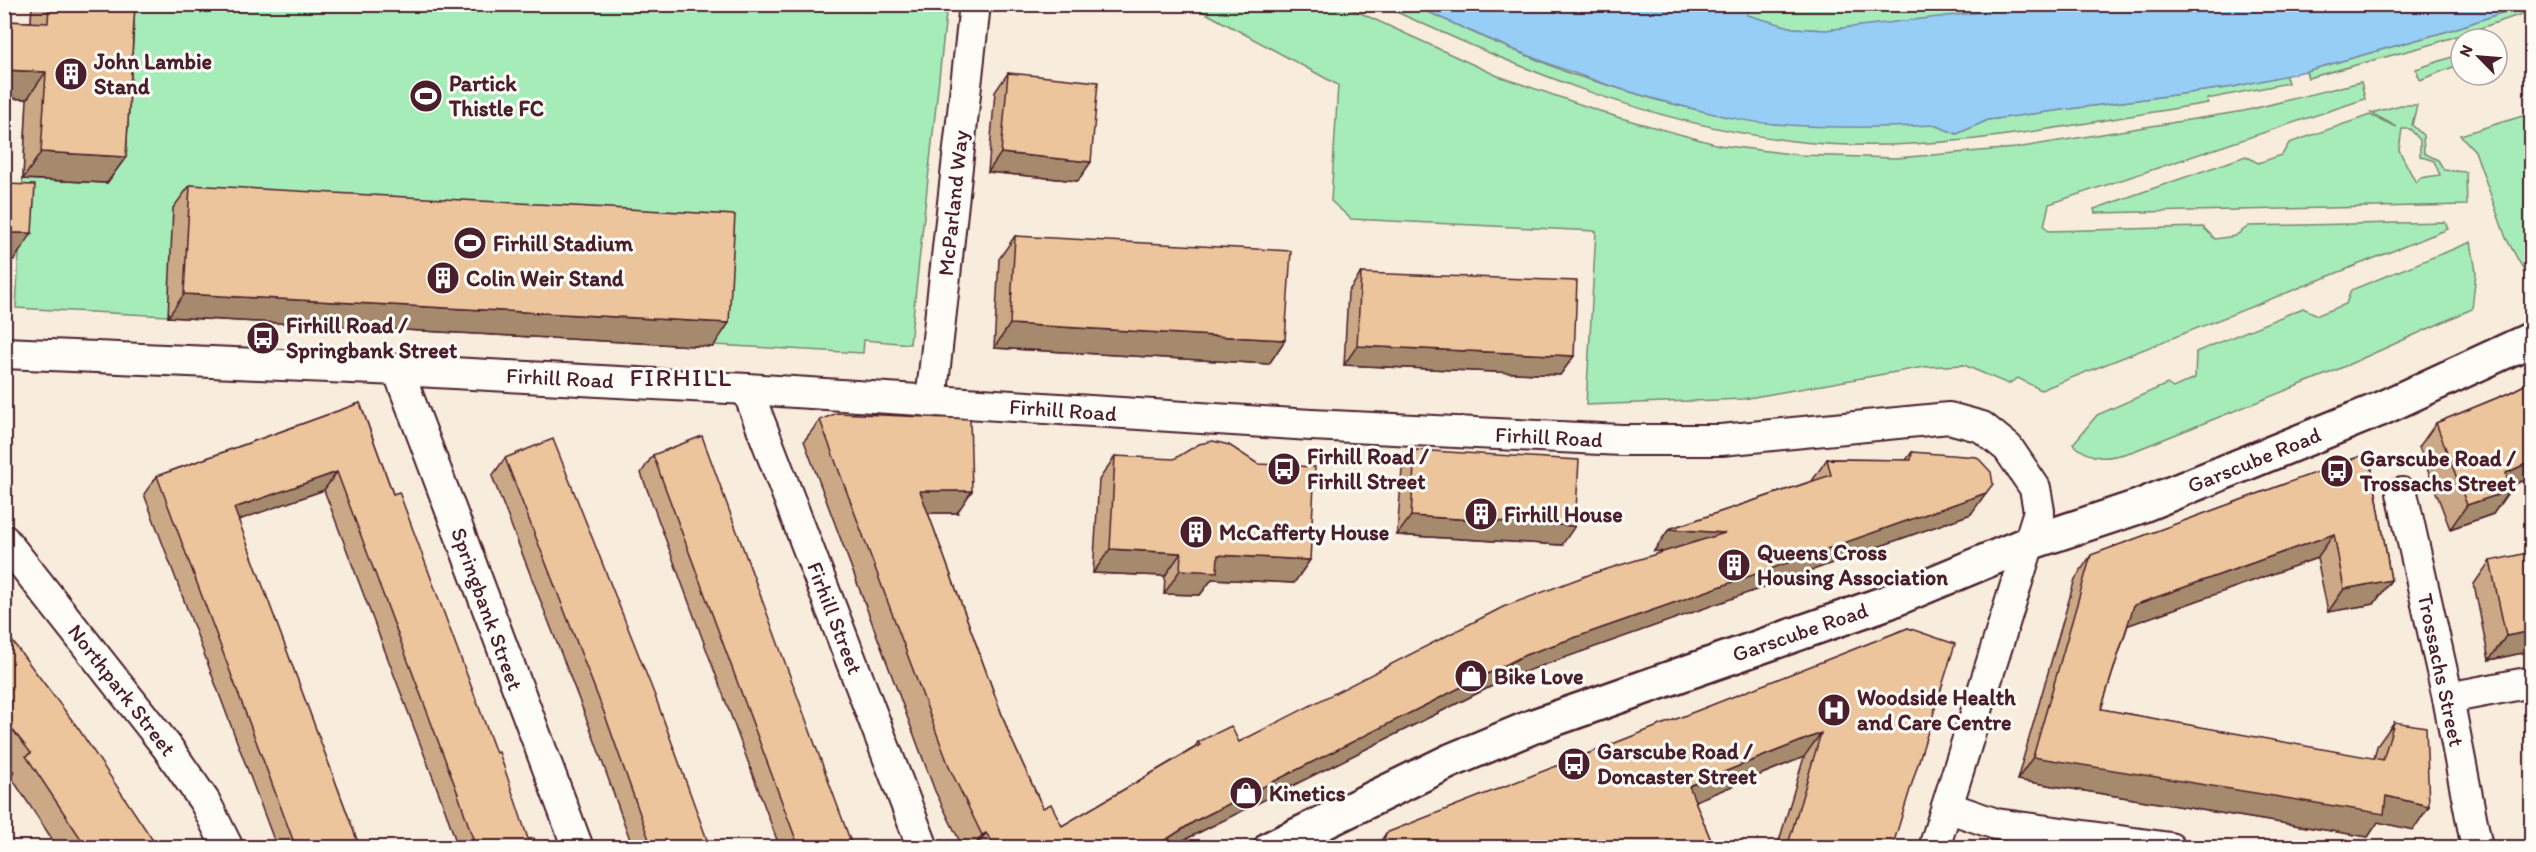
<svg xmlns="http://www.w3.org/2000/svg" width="2536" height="852" viewBox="0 0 2536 852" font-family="Itim,sans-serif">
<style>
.green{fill:#a6ecb9;stroke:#788672;stroke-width:1.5;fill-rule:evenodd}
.water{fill:#96cef5;stroke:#7888a4;stroke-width:1.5}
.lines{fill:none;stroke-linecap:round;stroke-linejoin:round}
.minor-casing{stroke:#4a1f2b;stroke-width:34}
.primary-casing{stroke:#4a1f2b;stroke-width:38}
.minor{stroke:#fdfcf7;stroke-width:30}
.primary{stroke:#fdfcf7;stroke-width:33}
.wall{fill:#cba986;stroke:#4a1f2b;stroke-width:1.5}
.shaded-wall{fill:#a58a6d;stroke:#4a1f2b;stroke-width:1.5}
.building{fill:#ecc59c;stroke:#4a1f2b;stroke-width:1.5}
.labels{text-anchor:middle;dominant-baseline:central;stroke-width:6;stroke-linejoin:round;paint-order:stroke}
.poi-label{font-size:22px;font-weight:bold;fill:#4a1f2b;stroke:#fdfcf7;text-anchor:start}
.street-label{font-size:22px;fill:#4a1f2b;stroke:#fdfcf7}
.quarter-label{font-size:26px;letter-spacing:1.5px;fill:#4a1f2b;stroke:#fdfcf7}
</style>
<rect width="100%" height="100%" fill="#f8ecdc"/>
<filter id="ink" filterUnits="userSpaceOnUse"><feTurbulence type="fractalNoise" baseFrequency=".0167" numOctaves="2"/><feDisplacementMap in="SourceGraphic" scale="12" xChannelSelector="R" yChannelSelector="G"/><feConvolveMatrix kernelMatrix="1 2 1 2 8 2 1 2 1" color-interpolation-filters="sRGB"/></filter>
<g filter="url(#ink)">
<!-- green -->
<g class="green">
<polygon points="32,5 947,5 910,344 864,340 863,353 16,308"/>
<polygon points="1191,5 1343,5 1498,76 1617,117 1719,145 1799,155 1896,158 2016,148 2244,111 2361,82 2365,99 2049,204 2044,226 2049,231 2203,227 2215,239 2235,236 2249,226 2445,222 2448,229 2041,390 2018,378 2008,384 1964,365 1924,367 1743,399 1586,405 1596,231 1351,219 1331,201 1338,85"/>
<path d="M1381,5h32l74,34 84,35 89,27 73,17 42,6 159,1 23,9 31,-14 245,-33 52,-13 3,9 -81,16 1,4c-131,21 -282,54 -415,38 -152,-19 -275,-74 -412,-136z"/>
<polygon points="1711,5 2052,5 1825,30 1793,28"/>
<polygon points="2525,5 2531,5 2531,11 2433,44 2308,78 2306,71 2448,31"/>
<polygon points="2461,54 2461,69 2458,65 2420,80 2416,69"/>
<path d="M2401,105h16l-5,20 11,10 1,18 14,7 6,10 22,2 1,33 -372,8 -1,-4 152,-53 12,7 24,-8 7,-12 81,-28 27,12 -26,-14zM2410,129l10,11v16l14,5 6,14 -20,3 -4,5 -17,-33 3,-21z"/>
<polygon points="2531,110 2531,283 2506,238 2475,151 2460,135 2526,115"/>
<path d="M2471,242l5,30 -4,37 -140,63 -198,79c-25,8 -41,11 -61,-7l24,-29 70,-31 6,4 22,-10 1,-26 107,-44 15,7 28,-11 5,-14z"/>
</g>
<!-- water -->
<path class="water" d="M2052,4l473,1 -77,26 -142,40 -73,16 -245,33 -31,14 -23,-9c-52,3 -107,3 -159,-1 -29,-2 -57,-9 -85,-16 -97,-23 -187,-61 -277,-103h336l-2,10 46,13 32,2z"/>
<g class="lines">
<!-- minor casing -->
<g class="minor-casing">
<g id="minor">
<polyline points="4,353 398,370 747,389 1311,425 1622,440 1721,440 1949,418 1982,427 2008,448 2035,488 2039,511 1934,848"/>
<polyline points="398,370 578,848"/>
<polyline points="747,389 923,848"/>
<polyline points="931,402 975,4"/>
<polyline points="2402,493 2448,698 2477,848"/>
<polyline points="4,540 167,747 205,802 228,848"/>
<polyline points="2448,698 2532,682"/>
<polyline points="1947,807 1996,824 2170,848"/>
</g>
</g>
<!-- primary casing -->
<g class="primary-casing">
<polyline id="primary" points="1271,848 1450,761 1534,726 1888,602 2029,543 2138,507 2378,410 2532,339"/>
</g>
<!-- minor -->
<use href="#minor" class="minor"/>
<!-- primary -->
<use href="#primary" class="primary"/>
</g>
<!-- wall -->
<g class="wall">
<polygon points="32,4 135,4 126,157 107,183 23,179 27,99 4,98 4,21 31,22"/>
<polygon points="1008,73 1078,181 988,172 995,92"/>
<polygon points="190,185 713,347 168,317 173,208"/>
<polygon points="1015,236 1285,340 1269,364 994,348 999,259"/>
<polygon points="1361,273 1574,356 1560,375 1344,365 1348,292"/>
<polygon points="2532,381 2532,476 2509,487 2509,491 2493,514 2450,529 2419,447 2436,423 2509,393"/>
<polygon points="360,403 393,494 528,839 538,848 458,848 446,812 324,490 238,520 360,848 277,848 144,494 157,476"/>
<polygon points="820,420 957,513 928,513 1009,734 1043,808 1062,826 1194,748 1198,742 1239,742 1664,552 1654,551 1669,529 1812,481 1827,459 1906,460 1912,452 1971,514 1510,677 1180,842 1172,848 963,848 935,791 804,441"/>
<polygon points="1415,450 1562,545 1397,535 1402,469"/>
<polygon points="2369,453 2391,580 2374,604 2328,612 2317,558 2128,625 2101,709 2374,759 2377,746 2394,722 2429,806 2413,830 2378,822 2368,837 2017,780 2075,579 2091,555"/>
<polygon points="653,455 853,848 780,848 641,473"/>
<polygon points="1115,456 1310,560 1294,583 1212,579 1200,595 1164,594 1165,576 1093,573 1099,480"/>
<polygon points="505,458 710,848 633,848 592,733 492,476"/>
<polygon points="2490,561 2532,651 2489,660 2474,584"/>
<polygon points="1908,628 1892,848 1777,848 1804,757 1695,801 1714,848 1376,848 1386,833"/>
<polygon points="4,634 158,848 58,848 11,777 14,772 4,759"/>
</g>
<!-- shaded-wall -->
<g class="shaded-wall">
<polygon points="4,70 46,72 27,99 4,98"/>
<polygon points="41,152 126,157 107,183 23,179"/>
<polygon points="1001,153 1091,162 1078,181 988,172"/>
<polygon points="11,233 32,233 14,260 4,260 4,239"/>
<polygon points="184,294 729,323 713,347 168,317"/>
<polygon points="1010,324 1285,340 1269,364 994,348"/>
<polygon points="1357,346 1574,356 1560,375 1344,365"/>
<polygon points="2532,461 2532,476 2490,496 2506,473"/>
<polygon points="337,472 324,490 222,526 234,508"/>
<polygon points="920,491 972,491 957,513 905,513"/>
<polygon points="2509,491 2493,514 2450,529 2467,505"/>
<polygon points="1986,493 1971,514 1510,677 1180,842 1172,848 1153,848 1195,821 1525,655"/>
<polygon points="1411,516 1575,526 1562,545 1397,535"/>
<polygon points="1669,529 1725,533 1709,555 1654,551"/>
<polygon points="2334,534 2317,558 2118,629 2134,605"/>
<polygon points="1110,549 1181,553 1165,576 1093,573"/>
<polygon points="1218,555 1310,560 1294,583 1212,579 1200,595 1164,594 1180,570"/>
<polygon points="2391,580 2374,604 2328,612 2344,589"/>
<polygon points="2532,631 2532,651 2489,660 2506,636"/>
<polygon points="1821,733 1804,757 1673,810 1689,786"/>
<polygon points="2033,757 2386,796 2429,806 2413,830 2378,822 2368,837 2017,780"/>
<polygon points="986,833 975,848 973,848 982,835"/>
</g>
<!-- building -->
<g class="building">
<polygon points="49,4 135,4 126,157 41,152 46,72 4,70 4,21 48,23"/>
<polygon points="1008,73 1098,82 1091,162 1001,153"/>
<polygon points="4,184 35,185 32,233 11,233 11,239 4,239"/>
<polygon points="190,185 735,215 729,323 184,294"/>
<polygon points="1015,236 1291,251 1285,340 1010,324"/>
<polygon points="1361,273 1577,281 1574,356 1357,346"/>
<polygon points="2532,381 2532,461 2506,473 2509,491 2467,505 2436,423 2509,393"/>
<polygon points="360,403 393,494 399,492 496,753 499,752 528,839 534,838 538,848 476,848 458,794 337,472 234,508 360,848 296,848 157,476"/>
<polygon points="837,413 970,419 972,491 920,491 1009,734 1043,808 1051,804 1062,826 1200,745 1198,742 1231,726 1239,742 1503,607 1591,574 1725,533 1669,529 1831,475 1827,459 1911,460 1912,452 1977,457 1991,472 1993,484 1986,493 1525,655 1195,821 1153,848 1018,848 1016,844 1005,848 996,848 986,833 982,835 950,769 820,420"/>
<polygon points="702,436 853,848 799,848 653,455"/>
<polygon points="553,439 655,696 710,848 652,848 605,715 505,458"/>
<polygon points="1213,441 1229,445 1258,464 1315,467 1310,560 1218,555 1217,572 1180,570 1181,553 1110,549 1115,456 1174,459 1199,444"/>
<polygon points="1415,450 1579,460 1575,526 1411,516"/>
<polygon points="2369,453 2391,580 2344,589 2334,534 2134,605 2101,709 2383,760 2394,722 2426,727 2429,806 2386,796 2384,814 2033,757 2091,555"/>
<polygon points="2532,552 2532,631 2506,636 2490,561"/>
<polygon points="1908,628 1955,644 1892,848 1787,848 1821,733 1689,786 1714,848 1382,848 1386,833"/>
<polygon points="6,633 78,728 158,848 87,848 26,756 31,753 4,719 4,634"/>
<polygon points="2003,841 2038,848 2001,848"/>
</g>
</g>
<!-- icons -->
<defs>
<g id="building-disc" transform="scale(1.725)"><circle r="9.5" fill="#4a1f2b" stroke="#fdfcf7"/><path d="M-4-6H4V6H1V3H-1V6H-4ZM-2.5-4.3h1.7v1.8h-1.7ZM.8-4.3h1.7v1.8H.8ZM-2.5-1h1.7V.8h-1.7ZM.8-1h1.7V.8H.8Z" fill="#fff"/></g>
<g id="stadium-disc" transform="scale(1.725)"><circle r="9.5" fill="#4a1f2b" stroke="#fdfcf7"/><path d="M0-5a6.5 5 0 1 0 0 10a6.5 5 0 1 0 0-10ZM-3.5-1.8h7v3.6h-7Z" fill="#fff"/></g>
<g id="bus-disc" transform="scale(1.725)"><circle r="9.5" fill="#4a1f2b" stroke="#fdfcf7"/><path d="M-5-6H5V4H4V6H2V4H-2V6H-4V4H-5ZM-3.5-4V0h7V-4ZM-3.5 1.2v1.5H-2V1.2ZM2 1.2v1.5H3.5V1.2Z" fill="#fff"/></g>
<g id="shop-disc" transform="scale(1.725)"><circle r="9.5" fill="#4a1f2b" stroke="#fdfcf7"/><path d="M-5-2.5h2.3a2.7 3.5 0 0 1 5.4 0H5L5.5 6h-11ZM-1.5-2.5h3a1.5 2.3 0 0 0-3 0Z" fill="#fff"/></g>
<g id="hospital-disc" transform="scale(1.725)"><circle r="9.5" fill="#4a1f2b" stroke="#fdfcf7"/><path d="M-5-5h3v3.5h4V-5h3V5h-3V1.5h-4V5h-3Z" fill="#fff"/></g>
</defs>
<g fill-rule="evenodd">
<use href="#building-disc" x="71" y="74"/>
<use href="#stadium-disc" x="426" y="96"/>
<use href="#stadium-disc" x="470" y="243"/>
<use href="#building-disc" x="443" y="278"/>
<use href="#bus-disc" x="263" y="338"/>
<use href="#bus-disc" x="1284" y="469"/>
<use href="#bus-disc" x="2337" y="471"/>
<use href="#building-disc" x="1481" y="514"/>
<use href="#building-disc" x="1196" y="532"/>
<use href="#building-disc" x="1734" y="565"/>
<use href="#shop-disc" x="1471" y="676"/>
<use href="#hospital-disc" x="1834" y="710"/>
<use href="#bus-disc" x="1574" y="764"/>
<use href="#shop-disc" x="1246" y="793"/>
</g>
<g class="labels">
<!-- poi labels -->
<g class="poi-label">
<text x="94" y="61">John Lambie<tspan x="94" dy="25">Stand</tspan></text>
<text x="449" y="83">Partick<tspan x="449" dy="25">Thistle FC</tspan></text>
<text x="493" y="243">Firhill Stadium</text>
<text x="466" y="278">Colin Weir Stand</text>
<text x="286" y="325">Firhill Road /<tspan x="286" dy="25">Springbank Street</tspan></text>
<text x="1307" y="456">Firhill Road /<tspan x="1307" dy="25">Firhill Street</tspan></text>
<text x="2360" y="458">Garscube Road /<tspan x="2360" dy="25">Trossachs Street</tspan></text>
<text x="1504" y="514">Firhill House</text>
<text x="1219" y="532">McCafferty House</text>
<text x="1757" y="552">Queens Cross<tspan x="1757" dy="25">Housing Association</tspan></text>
<text x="1494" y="676">Bike Love</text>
<text x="1857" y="697">Woodside Health<tspan x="1857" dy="25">and Care Centre</tspan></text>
<text x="1597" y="751">Garscube Road /<tspan x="1597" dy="25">Doncaster Street</tspan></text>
<text x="1269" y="793">Kinetics</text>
</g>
<!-- street labels -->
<g class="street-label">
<text transform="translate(953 203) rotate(-84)">McParland Way</text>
<text transform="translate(560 378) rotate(3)">Firhill Road</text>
<text transform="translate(1063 410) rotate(4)">Firhill Road</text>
<text transform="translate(1549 437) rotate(3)">Firhill Road</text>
<text transform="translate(2254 460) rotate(-22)">Garscube Road</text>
<text transform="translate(487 609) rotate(70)">Springbank Street</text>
<text transform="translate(835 618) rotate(69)">Firhill Street</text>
<text transform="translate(1800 632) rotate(-19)">Garscube Road</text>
<text transform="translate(2441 670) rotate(78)">Trossachs Street</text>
<text transform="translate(122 690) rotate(52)">Northpark Street</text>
</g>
<!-- quarter labels -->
<g class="quarter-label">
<text x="681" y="377">FIRHILL</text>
</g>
</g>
<!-- margin -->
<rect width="2536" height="852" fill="none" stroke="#fdfcf7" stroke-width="24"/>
<rect x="12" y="12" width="2512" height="828" fill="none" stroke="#4a1f2b" stroke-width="2" filter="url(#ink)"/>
<!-- north arrow -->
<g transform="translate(2479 57) rotate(295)"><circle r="28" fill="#fdfcf7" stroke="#b5a4a5" stroke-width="1.5"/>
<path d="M0-4.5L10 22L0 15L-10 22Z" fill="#4a1f2b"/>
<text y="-9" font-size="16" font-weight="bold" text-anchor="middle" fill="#4a1f2b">N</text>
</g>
</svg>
